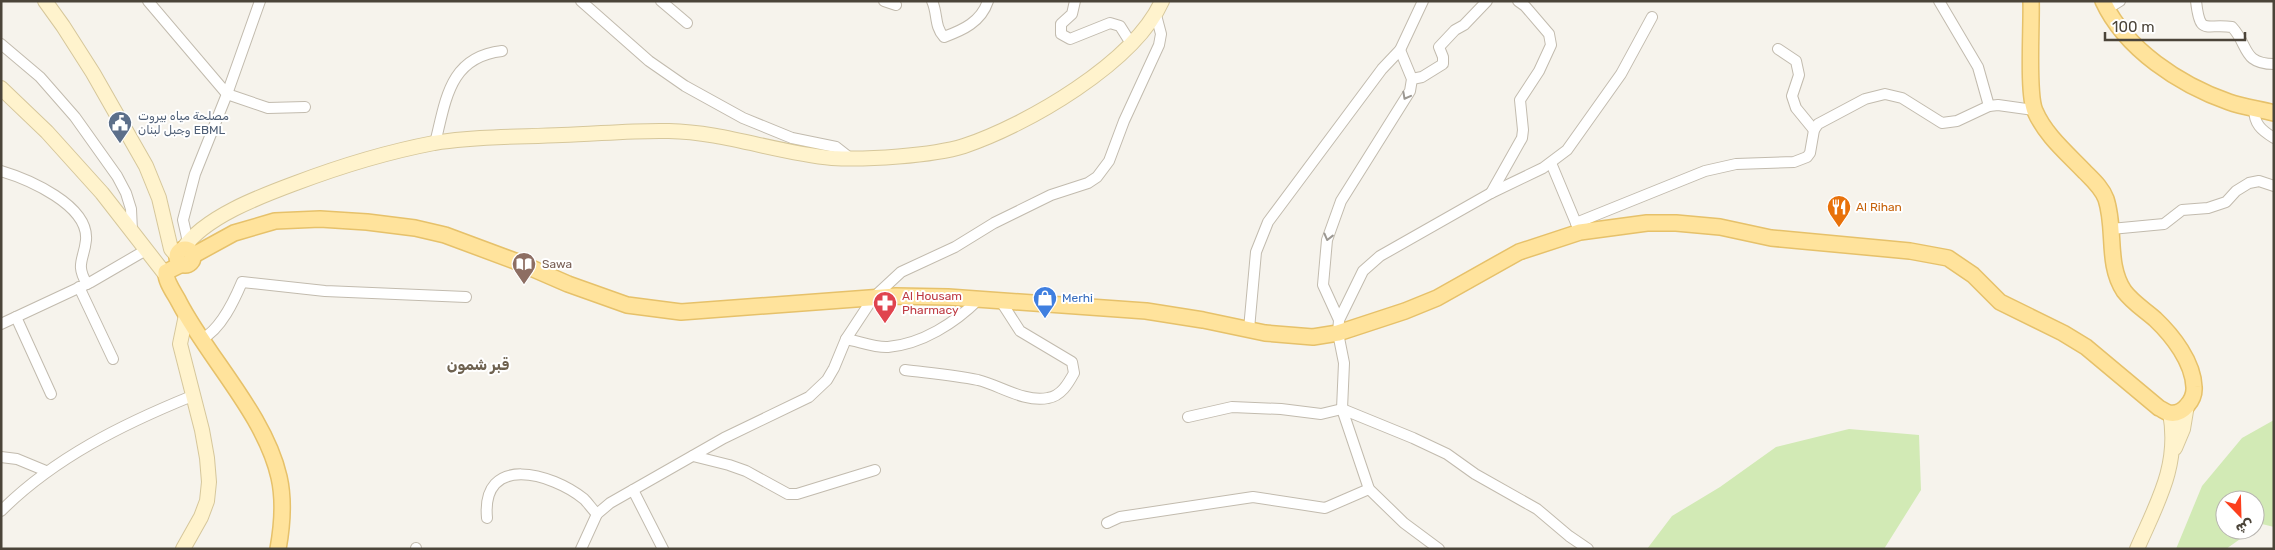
<svg xmlns="http://www.w3.org/2000/svg" width="2275" height="550" viewBox="0 0 2275 550" font-family="Rubik,Cairo,sans-serif">
<style>
.green{fill:#d2eab5}
.lines{fill:none;stroke-linecap:round;stroke-linejoin:round}
.street-casing{stroke:#c2bbae;stroke-width:12}
.secondary-casing{stroke:#d6c79b;stroke-width:16}
.primary-casing{stroke:#e6c16a;stroke-width:18}
.street{stroke:#fff;stroke-width:10}
.secondary{stroke:#fff3cd;stroke-width:14}
.primary{stroke:#ffe39c;stroke-width:15}
.oneway{stroke:#9c9892}
.labels{text-anchor:middle;dominant-baseline:central;stroke-width:4;stroke-linejoin:round;paint-order:stroke}
.service-label{font-size:12px;fill:#4e5e75;stroke:#fff;text-anchor:start}
.food-label{font-size:12px;fill:#c56008;stroke:#fff;text-anchor:start}
.education-label{font-size:12px;fill:#785e54;stroke:#fff;text-anchor:start}
.health-label{font-size:12px;fill:#be3a42;stroke:#fff;text-anchor:start}
.shop-label{font-size:12px;fill:#366cbe;stroke:#fff;text-anchor:start}
.quarter-label{font-size:15px;font-weight:bold;fill:#6e6250;stroke:#fff}
</style>
<rect width="100%" height="100%" fill="#f6f3ec"/>
<!-- green -->
<g class="green">
<polygon points="2274,420 2274,527 2262,524 2255,529 2255,500 2225,500 2225,530 2253,530 2226,549 2176,549 2202,486 2242,438"/>
<polygon points="1849,429 1919,435 1921,490 1884,549 1647,549 1672,516 1720,487 1776,447"/>
</g>
<g class="lines">
<!-- street casing -->
<g class="street-casing">
<g id="street">
<polyline points="148,1 227,94 268,108 305,107"/>
<polyline points="581,1 649,61 685,86 743,118 792,138 836,147 850,158"/>
<polyline points="661,1 687,23"/>
<polyline points="884,1 896,5"/>
<path d="M932,1c6,13 2,25 12,36 19,-7 37,-15 44,-36"/>
<polyline points="1075,1 1072,14 1061,24 1061,34 1070,39 1110,23 1120,26 1132,45"/>
<polyline points="1939,1 1978,67 1989,106"/>
<path d="M2196,1c4,36 9,22 36,26 17,18 10,37 42,37"/>
<polyline points="2107,9 2120,1"/>
<polyline points="1,44 40,77 75,117 117,176 126,193 131,209 132,231"/>
<polyline points="1778,49 1796,61 1799,75 1792,96 1796,108 1814,130"/>
<polyline points="1400,50 1412,79 1410,91 1341,201 1327,240 1323,285 1339,320 1338,333 1344,363 1342,409 1369,489 1404,523 1439,549"/>
<polyline points="1412,79 1422,77 1443,64 1443,57 1439,47 1455,30 1464,25 1487,1"/>
<path d="M2254,108c0,16 7,22 20,30"/>
<path d="M435,143c11,-43 14,-86 67,-92"/>
<polyline points="1551,163 1576,223"/>
<path d="M1,171c27,8 88,34 85,69 -2,20 -11,24 1,44"/>
<polyline points="1491,193 1522,138 1523,130 1520,100 1539,71 1551,45 1549,34 1525,6 1518,1"/>
<polyline points="2111,229 2164,224 2182,210 2208,208 2226,202 2236,191 2249,183 2259,181 2274,186"/>
<polyline points="1580,232 1576,223 1705,171 1736,164 1794,162 1807,157 1810,153 1814,130 1818,124 1865,99 1885,94 1902,98 1942,123 1957,121 1989,106 1998,105 2034,110"/>
<polyline points="188,242 183,220 195,174 227,94 260,1"/>
<polyline points="79,287 113,359"/>
<polyline points="16,317 51,394"/>
<polyline points="1339,320 1363,271 1380,256 1491,193 1543,168 1567,150 1621,74 1652,17"/>
<polyline points="1,324 91,282 146,250"/>
<polyline points="1249,329 1256,252 1268,222 1382,69 1400,50 1423,1"/>
<path d="M202,339c19,-10 32,-38 40,-57l83,9 141,6"/>
<path d="M846,339c12,2 30,9 42,8 34,-3 67,-24 91,-48"/>
<path d="M905,370c24,3 49,5 73,10 21,5 47,23 70,18 13,-2 20,-14 26,-25l-2,-11 -52,-31 -20,-31"/>
<polyline points="1188,417 1232,407 1281,409 1321,414 1342,409 1413,438 1447,454 1475,474 1537,509 1569,536 1588,549"/>
<polyline points="693,456 729,465 746,471 788,494 797,494 875,470"/>
<polyline points="1,457 17,459 46,471"/>
<polyline points="633,490 663,549"/>
<path d="M1,511c53,-53 122,-87 191,-115"/>
<path d="M487,518c-6,-65 65,-45 97,-19 4,4 8,10 13,15"/>
<polyline points="1107,523 1120,517 1253,497 1325,508 1369,489"/>
<polyline points="416,549 416,548"/>
<polyline points="581,549 597,514 610,503 724,438 809,397 827,380 834,368 846,339 873,298 901,272 955,247 994,223 1051,195 1088,183 1097,177 1109,161 1124,121 1159,45 1161,34 1156,15"/>
</g>
</g>
<!-- secondary casing -->
<g class="secondary-casing">
<g id="secondary">
<polyline points="45,1 63,26 93,73 146,166 159,198 171,249 177,256"/>
<polyline points="1,88 47,132 102,193 165,274"/>
<path d="M183,249c21,-32 78,-53 113,-66 45,-17 91,-31 138,-40 42,-7 86,-6 128,-8 35,-1 71,-5 107,-4 55,1 108,22 163,27 33,2 100,-2 132,-12 63,-21 170,-83 198,-145"/>
<polyline points="2175,448 2183,429 2187,405"/>
<polyline points="183,549 201,517 207,501 209,482 207,458 202,430 180,344 186,315"/>
<path d="M2137,549c20,-46 43,-84 33,-136"/>
</g>
</g>
<!-- primary casing -->
<g class="primary-casing">
<g id="primary">
<path d="M2103,1c22,48 77,84 126,101 14,5 30,7 45,11"/>
<circle cx="185" cy="257" r="8"/>
<path d="M192,256l42,-23 41,-12 45,-2 47,3 48,6 30,7 70,26 53,23 59,21 54,7 215,-16 52,1 198,14 57,9 62,13 48,4 25,-4 67,-22 32,-13 82,-46 61,-20 67,-9h29l44,4 51,11 139,13 38,7 25,17 27,27 63,31 23,14 73,61c3,1 6,4 10,5 14,3 26,-14 25,-26 -1,-25 -21,-51 -39,-68 -10,-9 -22,-16 -31,-28 -18,-27 -8,-62 -18,-92 -4,-11 -13,-19 -21,-27 -17,-18 -40,-37 -50,-61 -8,-17 -3,-87 -4,-110"/>
<path d="M182,264l-16,8c-1,9 9,22 13,30 29,56 86,113 100,175 5,22 3,50 -1,72"/>
</g>
</g>
<!-- street -->
<use href="#street" class="street"/>
<!-- secondary -->
<use href="#secondary" class="secondary"/>
<!-- primary -->
<use href="#primary" class="primary"/>
</g>
<!-- one-way arrows -->
<defs><path id="oneway-chevron" d="M-2-3.5L2.5 0L-2 3.5" fill="none" stroke-width="1.6" stroke-linecap="round" stroke-linejoin="round" transform="scale(1.25)"/></defs>
<g class="oneway">
<use href="#oneway-chevron" transform="translate(1406 96) rotate(118)"/>
<use href="#oneway-chevron" transform="translate(1328 237) rotate(104)"/>
</g>
<!-- icons -->
<defs>
<g id="civic-pin" transform="scale(1.25)"><path d="M0 17L-7.5 6A9.5 9.5 0 1 1 7.5 6Z" fill="#5c6f8a" stroke="#fff"/><path d="M-.6-6.5H3V-4.5H.6V-3L4-1V1h2V6H-6V1h2V-1L-.6-3ZM-1.2 2.5V6h2.4V2.5Z" fill="#fff"/></g>
<g id="restaurant-pin" transform="scale(1.25)"><path d="M0 17L-7.5 6A9.5 9.5 0 1 1 7.5 6Z" fill="#e8710a" stroke="#fff"/><path d="M-5-6h1v4h1v-4h1v4h1v-4h1v5L-1.5 .5V6h-2V.5L-5-1ZM5-6V6H3V1.5H1.5Q1.5-4 5-6Z" fill="#fff"/></g>
<g id="library-pin" transform="scale(1.25)"><path d="M0 17L-7.5 6A9.5 9.5 0 1 1 7.5 6Z" fill="#8d6e63" stroke="#fff"/><path d="M-6-4Q-3-5.5-.7-3.5V5Q-3 3-6 4ZM6-4Q3-5.5 .7-3.5V5Q3 3 6 4Z" fill="#fff"/></g>
<g id="shop-pin" transform="scale(1.25)"><path d="M0 17L-7.5 6A9.5 9.5 0 1 1 7.5 6Z" fill="#3f7fe0" stroke="#fff"/><path d="M-5-2.5h2.3a2.7 3.5 0 0 1 5.4 0H5L5.5 6h-11ZM-1.5-2.5h3a1.5 2.3 0 0 0-3 0Z" fill="#fff"/></g>
<g id="pharmacy-pin" transform="scale(1.25)"><path d="M0 17L-7.5 6A9.5 9.5 0 1 1 7.5 6Z" fill="#e0444e" stroke="#fff"/><path d="M-2-6h4v4h4v4h-4v4h-4v-4h-4v-4h4Z" fill="#fff"/></g>
</defs>
<g fill-rule="evenodd">
<use href="#civic-pin" x="120" y="123"/>
<use href="#restaurant-pin" x="1839" y="207"/>
<use href="#library-pin" x="524" y="264"/>
<use href="#shop-pin" x="1045" y="298"/>
<use href="#pharmacy-pin" x="885" y="303"/>
</g>
<g class="labels">
<!-- service labels -->
<g class="service-label">
<text x="138" y="116">مصلحة مياه بيروت<tspan x="138" dy="14">وجبل لبنان EBML</tspan></text>
</g>
<!-- food labels -->
<g class="food-label">
<text x="1856" y="207">Al Rihan</text>
</g>
<!-- education labels -->
<g class="education-label">
<text x="542" y="264">Sawa</text>
</g>
<!-- health labels -->
<g class="health-label">
<text x="902" y="296">Al Housam<tspan x="902" dy="14">Pharmacy</tspan></text>
</g>
<!-- shop labels -->
<g class="shop-label">
<text x="1062" y="298">Merhi</text>
</g>
<!-- quarter labels -->
<g class="quarter-label">
<text x="478" y="365">قبر شمون</text>
</g>
</g>
<!-- border -->
<rect width="2275" height="550" fill="none" stroke="#4b4439" stroke-width="5"/>
<!-- north arrow -->
<g transform="translate(2240 515) rotate(157)"><circle r="24" fill="#ffffff" stroke="#b7b4b0"/>
<path d="M0-4L9 19L0 12L-9 19Z" fill="#fc3f1d"/>
<text y="-8" font-size="14" font-weight="bold" text-anchor="middle" fill="#4b4439">ش</text>
</g>
<!-- scale -->
<path d="M2105 32v8h140v-8" fill="none" stroke="#4b4439" stroke-width="2.5"/>
<text x="2112" y="32" font-size="15" fill="#4b4439" stroke="#ffffff" stroke-width="4" paint-order="stroke">100 m</text>
</svg>
